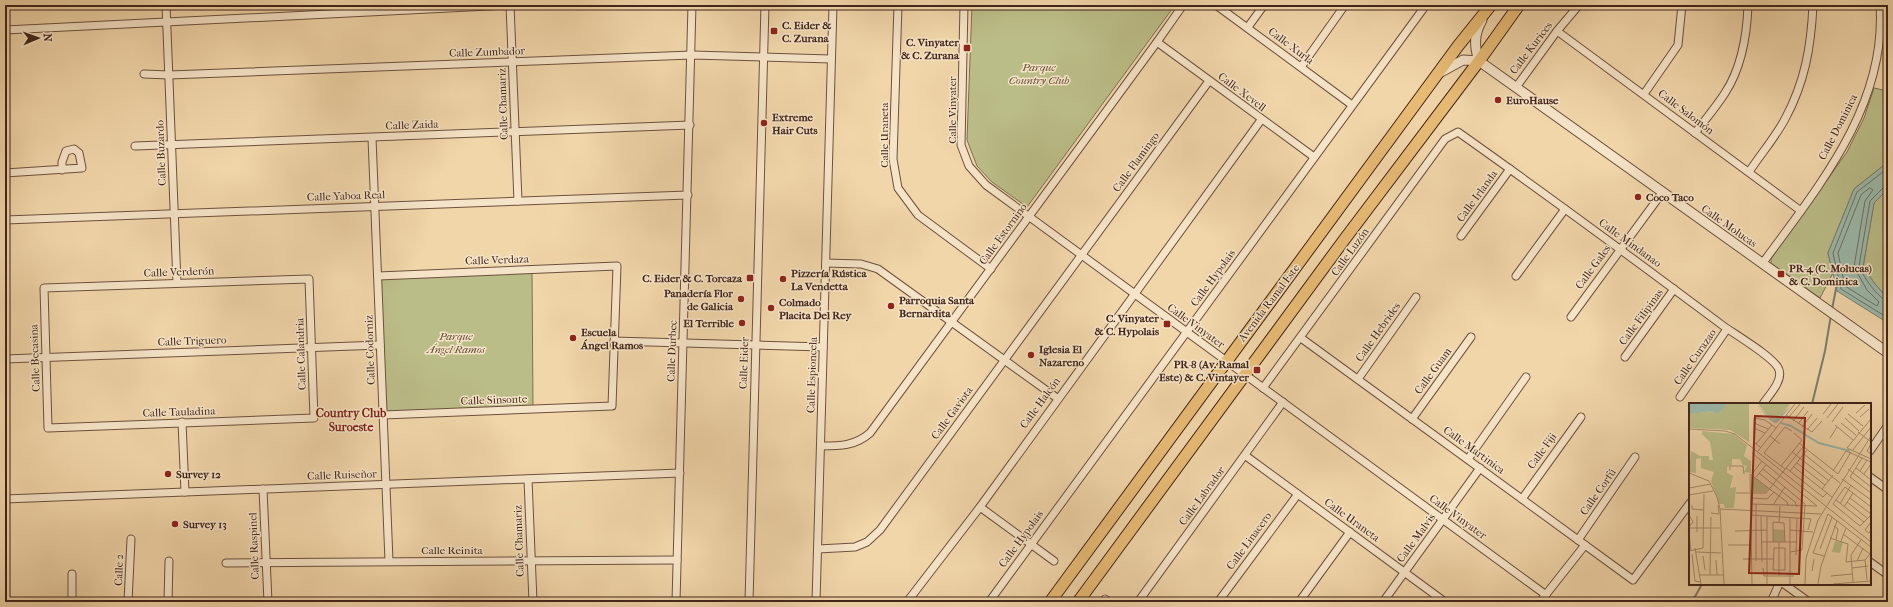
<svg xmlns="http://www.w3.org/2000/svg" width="1893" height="607" viewBox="0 0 1893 607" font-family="'IM FELL French Canon',serif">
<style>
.green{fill:#bbbd88;stroke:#7e7151}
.water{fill:#9bb9ab;stroke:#777e71}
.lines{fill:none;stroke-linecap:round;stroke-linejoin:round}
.shore{stroke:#6e6f62;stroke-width:1}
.stream{stroke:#777e71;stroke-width:2}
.minor-casing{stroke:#6d513e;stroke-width:9}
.tertiary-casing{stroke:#6d513e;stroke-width:11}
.primary-casing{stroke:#41251a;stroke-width:13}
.minor{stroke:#f6e4c8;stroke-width:7}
.tertiary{stroke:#f6e4c8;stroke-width:9}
.primary{stroke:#e8bb75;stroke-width:11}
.poi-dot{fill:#8f2418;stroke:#f6e4c8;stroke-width:1.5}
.labels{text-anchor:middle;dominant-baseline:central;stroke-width:3;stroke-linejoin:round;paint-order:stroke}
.poi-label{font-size:11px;font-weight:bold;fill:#41251a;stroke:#f6e4c8;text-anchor:start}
.street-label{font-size:11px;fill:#41251a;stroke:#f6e4c8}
.park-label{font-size:11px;font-style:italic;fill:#604b36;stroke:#f6e4c8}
.neighbourhood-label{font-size:12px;font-weight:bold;fill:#7a1f14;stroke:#f6e4c8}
.inset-river{fill:none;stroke:#9bb9ab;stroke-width:2}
.inset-road{fill:none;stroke:#ab8f70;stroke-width:1}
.view{fill:#8f2418;fill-opacity:0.15;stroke:#8f2418;stroke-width:2}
.inset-edge{fill:none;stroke:#41251a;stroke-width:2}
</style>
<rect width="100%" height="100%" fill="#f1d6aa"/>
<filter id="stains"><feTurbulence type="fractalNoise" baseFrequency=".005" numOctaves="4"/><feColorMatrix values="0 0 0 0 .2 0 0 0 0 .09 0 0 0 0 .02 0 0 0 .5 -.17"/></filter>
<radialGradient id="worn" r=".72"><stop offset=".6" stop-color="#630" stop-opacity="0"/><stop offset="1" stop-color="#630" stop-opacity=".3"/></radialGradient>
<!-- green -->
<g class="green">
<polygon points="972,5 1175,5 1027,207 992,182 977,166 967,140"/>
<polygon points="1874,88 1888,91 1888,162 1854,189 1828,253 1833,273 1820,298 1771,263 1771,259 1847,152 1864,118"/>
<polygon points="1888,189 1888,299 1875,284 1863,267 1874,203"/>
<polygon points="532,270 533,409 383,415 378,276"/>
</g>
<!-- water -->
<polygon class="water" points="1888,162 1888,189 1874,203 1863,267 1875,284 1888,299 1888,323 1837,291 1828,253 1854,189"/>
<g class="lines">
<!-- shore -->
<g class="shore">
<polyline points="1888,168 1857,192 1833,253 1841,289 1888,318"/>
<path d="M1888,186l-4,1 -14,14 -11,65c3,9 20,34 29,35"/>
<polygon points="1870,188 1873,190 1865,201 1854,267 1867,290 1879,302 1877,306 1845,286 1838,253 1861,195"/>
</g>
<!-- stream -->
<g class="stream">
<polyline points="1832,309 1837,284"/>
<polyline points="1812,404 1825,351 1831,315"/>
<polyline points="1692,602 1702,584"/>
</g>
<!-- minor casing -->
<g class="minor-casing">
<g id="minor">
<polyline points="166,5 177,283"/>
<polyline points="898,5 893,159 898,188 918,215 991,269"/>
<polyline points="964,5 961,145 969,166 986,185 1546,595"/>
<polyline points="1216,5 1352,105"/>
<polyline points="1248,27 1264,5"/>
<polyline points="5,30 509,5"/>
<polyline points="1557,31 1801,211"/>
<polyline points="1157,42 1314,157"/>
<polyline points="1301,67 1345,5"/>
<polyline points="144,74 169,75 692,55 831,59"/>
<polyline points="1517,86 1557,31 1579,5"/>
<polyline points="1644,94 1678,45 1682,5"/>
<path d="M1695,133c10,-13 21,-26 30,-40 17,-26 22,-58 23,-88"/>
<polyline points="372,138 389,561"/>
<polyline points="135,146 690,125"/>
<path d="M1749,172c11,-17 26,-34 36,-53 20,-37 26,-72 28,-114"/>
<polyline points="5,173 82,168 79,153 74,149 66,151 62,162 62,170"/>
<polyline points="518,201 510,5 524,5"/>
<polyline points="5,220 688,195"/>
<polyline points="1461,236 1510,169"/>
<polyline points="826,263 861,264 878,269 1057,398"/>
<path d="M1762,264c56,-77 125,-158 118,-259"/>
<polyline points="378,276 617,266 612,406 383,415"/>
<polyline points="1516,276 1565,209"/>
<polygon points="309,279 314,418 48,428 44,288"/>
<polyline points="1571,317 1662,193"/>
<polyline points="1301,338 1633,580 1690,503"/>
<polyline points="614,341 823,347"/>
<polyline points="1625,357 1674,289"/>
<polyline points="5,359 380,345"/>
<polyline points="1358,379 1416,297"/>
<path d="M1263,388l182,-249 13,-7c89,63 177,128 264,193 12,9 54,33 57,45 4,11 -10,25 -16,34"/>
<polyline points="1680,397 1727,329"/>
<polyline points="1412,419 1471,337"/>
<polyline points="182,422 185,492"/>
<path d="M821,446c19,0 34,0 49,-13l287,-391 26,-37"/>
<polyline points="1870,451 1888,425"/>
<polyline points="1246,456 1445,602"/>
<polyline points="1468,459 1526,377"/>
<polyline points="1870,477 1888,490"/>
<polyline points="528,479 533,602"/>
<polyline points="263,489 268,602"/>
<polyline points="5,499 680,473"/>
<polyline points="1522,499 1581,417"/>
<polyline points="980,507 1054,561"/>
<polyline points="1578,540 1635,457"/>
<polyline points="818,549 855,547 867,542 880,530 1209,81"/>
<polyline points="1870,562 1888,575"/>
<polyline points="226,563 677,560"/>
<polyline points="72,574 72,602"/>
<polyline points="1784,584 1809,602"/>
<polyline points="1105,599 1110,602"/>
<polyline points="128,602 131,539"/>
<polyline points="168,602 169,561"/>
<polyline points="676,602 692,5"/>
<polyline points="749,602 765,5"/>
<polyline points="816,602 833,5"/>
<polyline points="907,602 980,507 1261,120"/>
<polyline points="989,602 1426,5"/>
<polyline points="1138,602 1283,402"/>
<polyline points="1218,602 1298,494"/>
<polyline points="1299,602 1350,532"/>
<polyline points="1383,602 1480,468"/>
<polyline points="1540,602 1585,545"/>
<polyline points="1771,602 1779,584"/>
</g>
</g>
<!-- tertiary casing -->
<g class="tertiary-casing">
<g id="tertiary">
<path d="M1479,61c-5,-15 -5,-27 3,-41"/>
<polyline points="1441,72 1463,60 1479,61 1888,353"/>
</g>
</g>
<!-- primary casing -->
<g class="primary-casing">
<g id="primary">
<polyline points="1050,602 1458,46 1491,5"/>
<polyline points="1078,602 1344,240 1479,61 1519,5"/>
</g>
</g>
<!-- minor -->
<use href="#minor" class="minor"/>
<!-- tertiary -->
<use href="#tertiary" class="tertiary"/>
<!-- primary -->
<use href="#primary" class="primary"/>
</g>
<!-- markers -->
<g class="poi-dot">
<rect x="770" y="27" width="8" height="8" rx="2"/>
<rect x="963" y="44" width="8" height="8" rx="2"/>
<circle cx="1498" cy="100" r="4"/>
<circle cx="764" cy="123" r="4"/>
<circle cx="1638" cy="197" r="4"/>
<rect x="1777" y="270" width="8" height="8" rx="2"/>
<rect x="746" y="274" width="8" height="8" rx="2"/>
<circle cx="783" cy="279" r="4"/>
<circle cx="741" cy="299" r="4"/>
<circle cx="891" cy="306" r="4"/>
<circle cx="771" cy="308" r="4"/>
<circle cx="742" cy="323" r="4"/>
<rect x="1163" y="320" width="8" height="8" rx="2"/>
<circle cx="573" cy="338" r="4"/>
<circle cx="1031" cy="355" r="4"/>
<rect x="1253" y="366" width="8" height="8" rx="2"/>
<circle cx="168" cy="474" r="4"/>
<circle cx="175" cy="524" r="4"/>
</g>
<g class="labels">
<!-- poi labels -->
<g class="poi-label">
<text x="782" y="25">C. Eider &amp;<tspan x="782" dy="13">C. Zurana</tspan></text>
<text x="959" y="42" text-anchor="end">C. Vinyater<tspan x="959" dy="13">&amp; C. Zurana</tspan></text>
<text x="1506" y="100">EuroHause</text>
<text x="772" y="117">Extreme<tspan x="772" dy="13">Hair Cuts</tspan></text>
<text x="1646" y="197">Coco Taco</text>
<text x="1789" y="268">PR-4 (C. Molucas)<tspan x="1789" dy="13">&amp; C. Dominica</tspan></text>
<text x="791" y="273">Pizzería Rústica<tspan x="791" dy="13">La Vendetta</tspan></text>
<text x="742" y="278" text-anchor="end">C. Eider &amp; C. Torcaza</text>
<text x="733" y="293" text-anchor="end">Panadería Flor<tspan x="733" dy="13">de Galicia</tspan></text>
<text x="899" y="300">Parroquia Santa<tspan x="899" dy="13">Bernardita</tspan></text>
<text x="779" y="302">Colmado<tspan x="779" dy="13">Placita Del Rey</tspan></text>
<text x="1159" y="318" text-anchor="end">C. Vinyater<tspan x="1159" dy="13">&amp; C. Hypolais</tspan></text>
<text x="734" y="323" text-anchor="end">El Terrible</text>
<text x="581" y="332">Escuela<tspan x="581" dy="13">Ángel Ramos</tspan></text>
<text x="1039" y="349">Iglesia El<tspan x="1039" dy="13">Nazareno</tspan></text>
<text x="1249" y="364" text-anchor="end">PR-8 (Av. Ramal<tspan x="1249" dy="13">Este) &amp; C. Vintayer</tspan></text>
<text x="176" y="474">Survey 12</text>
<text x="183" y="524">Survey 13</text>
</g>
<!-- street labels -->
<g class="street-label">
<text transform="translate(1291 46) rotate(37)">Calle Xurla</text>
<text transform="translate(1531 48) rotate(-53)">Calle Kurices</text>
<text transform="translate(487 52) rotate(-2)">Calle Zumbador</text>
<text transform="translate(1242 92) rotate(37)">Calle Xevell</text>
<text transform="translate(503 104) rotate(-92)">Calle Chamariz</text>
<text transform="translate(952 110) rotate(-90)">Calle Vinyater</text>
<text transform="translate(1686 112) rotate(37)">Calle Salomón</text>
<text transform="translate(412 125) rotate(-2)">Calle Zaida</text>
<text transform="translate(1838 127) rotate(-63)">Calle Dominica</text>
<text transform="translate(884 135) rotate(-90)">Calle Uraneta</text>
<text transform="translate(161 153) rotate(-92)">Calle Buzardo</text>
<text transform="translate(1136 162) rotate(-54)">Calle Flamingo</text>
<text transform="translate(346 196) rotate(-2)">Calle Yaboa Real</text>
<text transform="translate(1477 196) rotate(-54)">Calle Irlanda</text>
<text transform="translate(1729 226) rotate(35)">Calle Molucas</text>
<text transform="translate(1003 234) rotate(-54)">Calle Estornino</text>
<text transform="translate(1630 243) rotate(36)">Calle Mindanao</text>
<text transform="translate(1350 252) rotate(-54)">Calle Luzón</text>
<text transform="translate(497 260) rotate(-2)">Calle Verdaza</text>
<text transform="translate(1593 267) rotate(-54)">Calle Gales</text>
<text transform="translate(179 272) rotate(-2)">Calle Verderón</text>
<text transform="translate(1213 278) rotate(-54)">Calle Hypolais</text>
<text transform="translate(1269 303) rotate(-53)">Avenida Ramal Este</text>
<text transform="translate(1641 317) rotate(-54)">Calle Filipinas</text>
<text transform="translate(1196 326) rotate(36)">Calle Vinyater</text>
<text transform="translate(1378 332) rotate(-55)">Calle Hebrides</text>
<text transform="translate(192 341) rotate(-2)">Calle Triguero</text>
<text transform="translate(370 350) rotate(-92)">Calle Codorniz</text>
<text transform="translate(672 351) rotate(-88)">Calle Durbec</text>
<text transform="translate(301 354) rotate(-92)">Calle Calandria</text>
<text transform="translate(1695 357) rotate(-55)">Calle Curazao</text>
<text transform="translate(35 358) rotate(-92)">Calle Becasina</text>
<text transform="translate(744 363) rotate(-88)">Calle Eider</text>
<text transform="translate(1433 371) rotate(-54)">Calle Guam</text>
<text transform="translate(812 375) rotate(-88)">Calle Espioncela</text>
<text transform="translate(494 400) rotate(-2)">Calle Sinsonte</text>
<text transform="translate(1040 403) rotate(-54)">Calle Halcón</text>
<text transform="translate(179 412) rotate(-2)">Calle Tauladina</text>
<text transform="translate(952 413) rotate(-54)">Calle Gaviota</text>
<text transform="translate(1474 450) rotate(36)">Calle Martinica</text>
<text transform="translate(1542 451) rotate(-54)">Calle Fiji</text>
<text transform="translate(342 475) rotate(-2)">Calle Ruiseñor</text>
<text transform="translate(1598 492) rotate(-55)">Calle Corfú</text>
<text transform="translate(1202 496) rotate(-54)">Calle Labrador</text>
<text transform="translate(1458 517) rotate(36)">Calle Vinyater</text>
<text transform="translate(1352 520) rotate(36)">Calle Uraneta</text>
<text transform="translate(1416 538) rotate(-54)">Calle Malvis</text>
<text transform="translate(1021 539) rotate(-54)">Calle Hypolais</text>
<text transform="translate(519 541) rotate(-92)">Calle Chamariz</text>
<text transform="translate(1249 541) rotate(-54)">Calle Linacero</text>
<text transform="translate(254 546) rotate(-92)">Calle Raspinel</text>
<text x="452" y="550">Calle Reinita</text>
<text transform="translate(119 570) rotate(-88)">Calle 2</text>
</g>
<!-- park labels -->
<g class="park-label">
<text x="1039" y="67">Parque<tspan x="1039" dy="13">Country Club</tspan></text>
<text x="456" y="336">Parque<tspan x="456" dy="13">Ángel Ramos</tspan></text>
</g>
<!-- neighbourhood labels -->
<g class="neighbourhood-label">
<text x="351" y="413">Country Club<tspan x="351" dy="14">Suroeste</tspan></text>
</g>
</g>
<!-- overview -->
<g transform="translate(1689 403)">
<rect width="182" height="182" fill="#f1d6aa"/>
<path d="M37,1h23v38l-19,-12 -41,-2v-14l23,-3 5,3 8,-6zM69,1h32l-13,16 -6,-1zM13,28l32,3 13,11 -3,11 7,5v12l-7,-1 3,-6 -4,-1 -3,-6h-8v6l-5,2v6l6,3 -3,12 6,-1 -2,21h-9l-1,-4h-5l-8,-23 3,-9 -13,-4v-10l-5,1v14l-7,-1 2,-21 9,5h9v4h4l-3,-18 -8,-8zM62,72l18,13 -3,4h-15zM84,126l11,1 1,12h-12zM146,138l8,1 -3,11 -8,-1z" fill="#bbbd88"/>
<path d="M0,1h37l-1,4 -8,6 -5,-3 -21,3h-2zM67,1l15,15 5,1 16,-16 -14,18 -3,1 -5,-3z" fill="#9bb9ab"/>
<path class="inset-river" d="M92,20l10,3 28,17 31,8"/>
<path class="inset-road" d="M167,10l9,-8M134,11l8,-10M159,11l15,12M97,12l26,17 10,-11M100,14l11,-13M171,14l9,-8M138,15l11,-14M156,15l14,13M182,16l-24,29 24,11M104,18l11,-14M143,19l11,-15M65,20l14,6M152,20l15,12M109,21l10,-13M146,22l18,15M113,24l10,-13M65,25l11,5M0,26l36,2 10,3 136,108M118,27l10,-12M169,29l13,10M0,31v13M81,33l10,8M141,35l7,-11M110,40l39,31 13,-22M67,41l16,-19M182,41l-4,7 4,3M72,45l-7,-6v-24l11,2 11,8M69,48l37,-47M163,48l19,-24M103,49l37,29M115,51l36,29M173,55l-12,19 21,16M108,60l28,22M92,63l21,-26 -8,-7M105,64l38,30M97,65l37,29 4,-4M167,65l15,12M74,66l42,35 -3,46 -12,2M96,66l-21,-16 21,-26 7,4M159,66l23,18M41,67v-4h13l1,8M101,68l17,-21M144,68l13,-20 25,11M171,68l7,-11M0,70l20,8 8,16 3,12 4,75M70,70l36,29 2,5M61,71l2,110M61,71l37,28 1,4M63,71l10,-13M175,71l7,-10M67,74l10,-12M153,76l29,21M0,85l22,-4M133,86l11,-14M47,90h30l37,-46M0,92l24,-4M62,95l16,1 7,-7M161,95l21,16M147,97l28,22M158,99l20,16M62,101l66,2 -65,-53M151,101l11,-19M3,102v4l12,1M84,102l12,-18M155,104l9,-14M182,104l-26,-20 -12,17 27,22 11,-11M31,106l101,5M22,110l8,1 -1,-9M0,112l4,7 -4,5M62,112l60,4 -3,11M72,113l1,46M78,113v68M101,115v66M182,119l-6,8 4,3 2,-3M90,120l1,-17M145,123l4,3 -2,11M0,125h31M101,127l23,2M46,128l32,-1M8,129v-16M0,130l2,18M154,131l27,20 -5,6M141,135l18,6 -2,18 19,-2M152,138l5,-13M73,139h35M84,139v-20l11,1 1,19M90,139v34M39,142h23M6,145l6,36M85,145h11v22h-12zM131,146l12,-32M0,148l14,-3 1,-54M7,149l25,1M3,151l3,27 5,1M107,152l1,-37M14,153l2,14M135,153l-11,-3 15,-39 43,33M54,156h30M27,157l1,15M176,157l2,20M67,158v-57M168,158l6,-13M74,165l1,8h30M163,165l16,-2M123,168l2,-12M10,172h24M21,172l1,-58M142,173l21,-2M164,179l-2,-27 10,-15M116,181l1,-26 12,-38 53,-84M129,181l3,-18 16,-45M144,181l38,-3"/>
<path class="view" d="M66,13l50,2 -6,156 -50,-1z"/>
<rect width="182" height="182" class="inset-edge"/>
</g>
<!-- margin -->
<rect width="1893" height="607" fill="none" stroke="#f1d6aa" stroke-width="20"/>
<rect x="6" y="6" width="1881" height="595" fill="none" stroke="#41251a" stroke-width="2"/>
<rect x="10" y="10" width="1873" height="587" fill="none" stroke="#41251a"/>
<!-- north arrow -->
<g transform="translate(38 38) rotate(88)" stroke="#f6e4c8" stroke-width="3" paint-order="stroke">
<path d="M0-3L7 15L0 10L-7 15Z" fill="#41251a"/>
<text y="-6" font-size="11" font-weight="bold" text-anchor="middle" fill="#41251a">N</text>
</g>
<rect width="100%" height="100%" filter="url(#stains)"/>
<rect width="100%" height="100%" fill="url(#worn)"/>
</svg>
